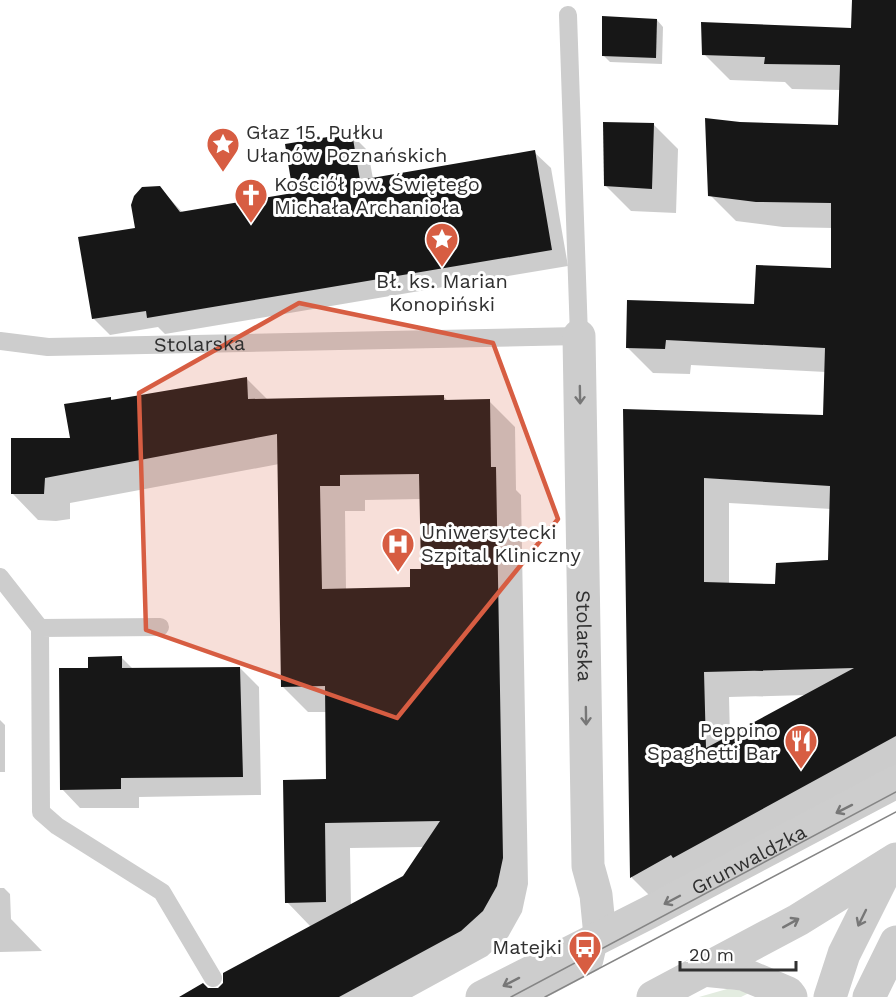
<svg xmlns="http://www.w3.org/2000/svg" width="896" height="997" viewBox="0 0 896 997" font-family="'Work Sans',sans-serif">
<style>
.green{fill:#e3ece0}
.shadow{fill:#0003;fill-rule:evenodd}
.building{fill:#171717;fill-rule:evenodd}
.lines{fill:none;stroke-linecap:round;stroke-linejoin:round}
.service{stroke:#cdcdcd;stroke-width:18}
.minor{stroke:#cdcdcd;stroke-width:33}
.tertiary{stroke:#cdcdcd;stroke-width:33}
.tram{stroke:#858585;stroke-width:1.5}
.oneway{stroke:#777}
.marked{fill:#d75d42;fill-opacity:0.2;stroke:#d75d42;stroke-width:4.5;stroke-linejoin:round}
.labels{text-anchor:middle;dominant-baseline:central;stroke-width:6;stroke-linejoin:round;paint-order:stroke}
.poi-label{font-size:20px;fill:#303030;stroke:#fff;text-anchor:start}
.street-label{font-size:20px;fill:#303030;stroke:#fff}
</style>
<rect width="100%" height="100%" fill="#fff"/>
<!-- green -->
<polygon class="green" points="727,989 753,991 741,997 699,997"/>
<!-- shadow -->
<g class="shadow">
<path d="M854,0h42v776l-239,127 -25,-25 -8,-468 201,6 1,-44 -135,-7 -1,9 -37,-1 -26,-26 128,-41 77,-37 1,-41 -50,-1 -47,-6 -26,-26 30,-72 99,4 2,-37 -49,-1 -7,-7 -55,-2 -26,-26 149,-24zM729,503l102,6 -2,53 -53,24 -47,-2zM808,695l-78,42 -1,-40z"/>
<polygon points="657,20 663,27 662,64 610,62 604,56"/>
<polygon points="653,124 678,149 676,213 631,211 606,186"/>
<polygon points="352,135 368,151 373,179 534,152 551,168 568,266 165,334 158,327 110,335 93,318 160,188 183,213 295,194"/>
<path d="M247,379l21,21 175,-4 6,6 40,-1 26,26 1,63 5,5 7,389 -6,28 -14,25 -21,19 -75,41h-230l25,-7 12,-1 92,-62 -24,-25 41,-121 -1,-69h-19l-26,-26 -3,-222 -209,39v16l-14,2 -18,-1 -25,-26 59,-55 38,-41 3,3zM421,499l1,71 -10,19 -66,1 -1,-79h20v-11zM424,847l-20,30 -53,29 -1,-58z"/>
<polygon points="122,658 133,669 240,668 259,687 261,795 139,797 139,808 80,808 62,789 90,669"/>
<polygon points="0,720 5,725 5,772 0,772"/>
<polygon points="0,888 4,888 10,894 11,919 42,951 0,952"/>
</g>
<!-- building -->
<g class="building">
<path d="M852,0h44v736l-223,122 -2,-3 -41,23 -7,-469 200,6 2,-67 -159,-8 -1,9 -39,-1 1,-48 127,4 2,-39 75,3v-65l-75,-1 -48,-6 -3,-78 35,4 98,3 2,-60 -76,-1 1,-7 -63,-2 -1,-33 150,6zM704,478l126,8 -2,74 -52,3 -1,21 -71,-2zM854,668l-148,80 -2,-76z"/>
<polygon points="602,16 657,19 656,58 602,56"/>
<polygon points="603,122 654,123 652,189 604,186"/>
<polygon points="352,133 360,180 535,150 552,250 147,318 146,311 92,319 78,237 135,228 131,205 134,196 142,187 160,186 180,212 293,193 285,144"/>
<path d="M247,377l1,22 196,-4v5l46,-1 1,68h5l7,391 -6,28 -14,25 -22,20 -122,66h-160l24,-14 5,5h10l5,-5v-10l180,-97 37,-55 -115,2 1,79 -41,1 -2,-123 43,-1 -1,-93 -44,1 -4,-253 -232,44 -1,16h-33v-56h59l-6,-34 47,-7v3zM419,474l2,95h-11v18l-88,2 -2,-103h20v-11z"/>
<polygon points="122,656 122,668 240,667 243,777 121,778 121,789 60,790 59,668 88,668 88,657"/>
</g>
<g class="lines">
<!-- service -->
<g class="service">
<path id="s1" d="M0,341l48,6 531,-11 -11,-321"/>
<polyline points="0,577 40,628"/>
<polyline points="160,627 40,628 41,812 57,826 162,892 213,978"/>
<polyline points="528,997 594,962 600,936"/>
</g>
<!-- minor -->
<path class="minor" id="s2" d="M579,336l9,530 8,29 4,41"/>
<!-- tertiary -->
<g class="tertiary">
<polyline points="703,970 743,974 788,993 791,997"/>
<path id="s3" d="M482,997l166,-84 248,-131"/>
<polyline points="653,997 798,920 896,859"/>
<polyline points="830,997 844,954 889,864"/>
<polyline points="869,997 896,942"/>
</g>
<!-- tram -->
<g class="tram">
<polyline points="511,997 896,792"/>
<polyline points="545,997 896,812"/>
</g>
</g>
<!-- one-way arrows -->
<defs><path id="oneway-shaft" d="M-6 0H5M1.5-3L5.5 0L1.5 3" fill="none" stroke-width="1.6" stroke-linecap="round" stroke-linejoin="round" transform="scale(1.5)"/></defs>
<g class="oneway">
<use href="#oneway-shaft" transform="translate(580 395) rotate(89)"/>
<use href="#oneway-shaft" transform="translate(586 716) rotate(89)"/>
<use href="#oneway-shaft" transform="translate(844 809) rotate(153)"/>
<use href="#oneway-shaft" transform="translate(672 900) rotate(152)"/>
<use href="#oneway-shaft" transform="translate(862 918) rotate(116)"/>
<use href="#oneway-shaft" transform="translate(791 923) rotate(-29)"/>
<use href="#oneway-shaft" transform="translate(511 982) rotate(153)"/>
</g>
<!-- marked area -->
<path class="marked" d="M299,303l194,40 65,176 -161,199 -251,-88 -7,-237z"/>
<!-- icons -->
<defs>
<g id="sight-pin" transform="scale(1.725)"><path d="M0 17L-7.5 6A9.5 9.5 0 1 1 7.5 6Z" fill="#d75d42" stroke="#fff"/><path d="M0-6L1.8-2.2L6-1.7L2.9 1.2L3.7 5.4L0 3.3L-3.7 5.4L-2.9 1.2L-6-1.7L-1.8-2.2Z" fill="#fff"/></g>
<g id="church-pin" transform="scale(1.725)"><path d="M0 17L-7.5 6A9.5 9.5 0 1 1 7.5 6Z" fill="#d75d42" stroke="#fff"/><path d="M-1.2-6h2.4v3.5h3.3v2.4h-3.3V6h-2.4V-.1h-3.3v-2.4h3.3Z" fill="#fff"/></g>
<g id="hospital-pin" transform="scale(1.725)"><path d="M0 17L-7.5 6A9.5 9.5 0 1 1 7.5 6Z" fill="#d75d42" stroke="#fff"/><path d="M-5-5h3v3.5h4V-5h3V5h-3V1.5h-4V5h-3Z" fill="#fff"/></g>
<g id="restaurant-pin" transform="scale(1.725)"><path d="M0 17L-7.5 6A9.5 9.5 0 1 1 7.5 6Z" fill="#d75d42" stroke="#fff"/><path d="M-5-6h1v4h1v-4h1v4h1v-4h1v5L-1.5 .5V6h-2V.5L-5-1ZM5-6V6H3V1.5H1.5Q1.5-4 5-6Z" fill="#fff"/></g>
<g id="bus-pin" transform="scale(1.725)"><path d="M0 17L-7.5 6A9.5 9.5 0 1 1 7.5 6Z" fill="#d75d42" stroke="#fff"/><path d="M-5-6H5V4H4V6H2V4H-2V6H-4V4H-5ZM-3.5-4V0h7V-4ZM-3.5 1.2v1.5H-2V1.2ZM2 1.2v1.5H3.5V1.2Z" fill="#fff"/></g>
</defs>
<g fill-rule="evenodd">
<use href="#sight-pin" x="223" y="144"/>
<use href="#church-pin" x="251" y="195"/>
<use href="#sight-pin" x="442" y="239"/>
<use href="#hospital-pin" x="398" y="544"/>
<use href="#restaurant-pin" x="801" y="741"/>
<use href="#bus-pin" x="585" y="947"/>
</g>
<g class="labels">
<!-- poi labels -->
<g class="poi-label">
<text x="246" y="132">Głaz 15. Pułku<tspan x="246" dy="23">Ułanów Poznańskich</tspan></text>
<text x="274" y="184">Kościół pw. Świętego<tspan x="274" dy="23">Michała Archanioła</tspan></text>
<text x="442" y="281" text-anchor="middle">Bł. ks. Marian<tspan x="442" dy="23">Konopiński</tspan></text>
<text x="421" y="532">Uniwersytecki<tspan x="421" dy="23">Szpital Kliniczny</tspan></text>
<text x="778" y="730" text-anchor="end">Peppino<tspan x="778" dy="23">Spaghetti Bar</tspan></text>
<text x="562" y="947" text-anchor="end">Matejki</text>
</g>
<!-- street labels -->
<g class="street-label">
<text stroke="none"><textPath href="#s1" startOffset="200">Stolarska</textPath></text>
<text stroke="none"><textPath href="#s2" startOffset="300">Stolarska</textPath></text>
<text stroke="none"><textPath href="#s3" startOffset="300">Grunwaldzka</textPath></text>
</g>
</g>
<!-- scale -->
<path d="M680 961v9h116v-9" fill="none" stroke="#303030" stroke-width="3"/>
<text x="689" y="961" font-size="18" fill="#303030" stroke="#ffffff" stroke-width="4.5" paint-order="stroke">20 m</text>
</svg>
